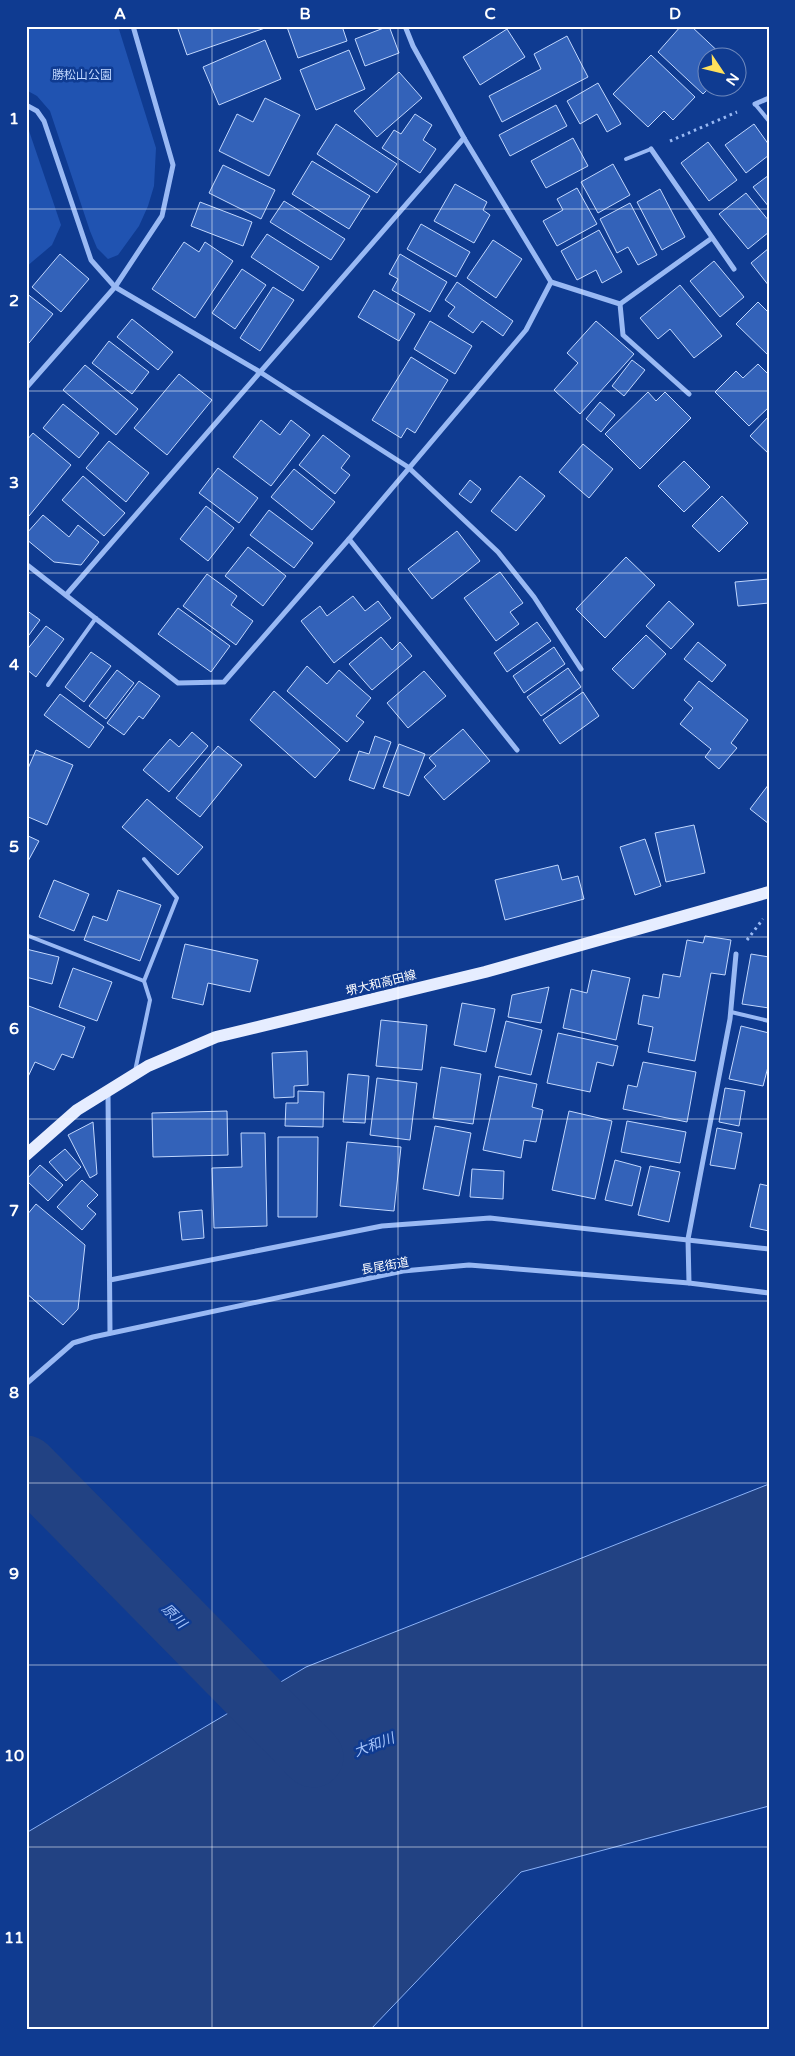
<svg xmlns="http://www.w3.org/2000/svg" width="795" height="2056" viewBox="0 0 795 2056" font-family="'Varela Round','Noto Sans JP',sans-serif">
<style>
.green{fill:#2053b1}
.water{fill:#224283;stroke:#8bb2f7}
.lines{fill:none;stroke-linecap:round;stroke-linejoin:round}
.river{stroke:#224283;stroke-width:61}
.building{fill:#3362b9;stroke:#c1d7fe}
.path{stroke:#99b9f4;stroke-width:3;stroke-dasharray:2.5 4;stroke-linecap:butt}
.lane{stroke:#99b9f4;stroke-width:4}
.street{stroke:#99b9f4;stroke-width:5}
.primary{stroke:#e6edff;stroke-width:12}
.grid{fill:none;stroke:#fff;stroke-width:1;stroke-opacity:0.55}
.labels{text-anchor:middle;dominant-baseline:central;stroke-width:5;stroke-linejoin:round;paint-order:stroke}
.park-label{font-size:12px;fill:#c1d7fe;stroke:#0f3b91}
.street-label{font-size:12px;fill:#fff;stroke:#0f3b91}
.water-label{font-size:14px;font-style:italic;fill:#a5c4fb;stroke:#0f3b91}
.neatline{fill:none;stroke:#fff;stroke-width:2}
.grid-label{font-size:16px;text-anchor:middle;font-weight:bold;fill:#fff}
</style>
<rect width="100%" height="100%" fill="#0f3b91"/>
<!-- green -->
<g class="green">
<polygon points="26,26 118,26 156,148 154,186 148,206 139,226 118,255 108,259 97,248 90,231 50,111 37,96 26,90"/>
<polygon points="26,122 61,225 52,245 26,267"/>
</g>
<!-- water -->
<polygon class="water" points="769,1484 769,1806 521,1872 370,2030 26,2030 26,1833 306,1667"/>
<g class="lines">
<!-- river -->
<polyline class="river" points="26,1466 313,1757"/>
</g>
<!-- building -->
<g class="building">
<polygon points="177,26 264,26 265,28 187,55"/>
<polygon points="290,26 342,26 347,41 298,58 287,27"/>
<polygon points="389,26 399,53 365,66 355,39"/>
<polygon points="681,26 691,26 725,58 708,58 709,88 703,94 658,52"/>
<polygon points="507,29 525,57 480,85 463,57"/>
<polygon points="567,36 588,77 502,122 489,96 541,69 534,54"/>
<polygon points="265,40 281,79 219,105 203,67"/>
<polygon points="349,50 365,89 316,110 300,70"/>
<polygon points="651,55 695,97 673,120 664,111 648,127 613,94"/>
<polygon points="399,72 422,98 377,137 354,111"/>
<polygon points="598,83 621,124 607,132 597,114 580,124 567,101"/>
<polygon points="265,98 300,115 269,176 219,151 237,114 253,122"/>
<polygon points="556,105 567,126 510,156 499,135"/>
<polygon points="415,114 432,125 423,140 436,149 420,173 382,148 394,130 401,134"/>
<polygon points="336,124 397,164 377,193 317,154"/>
<polygon points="754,124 769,145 769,155 746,173 725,145"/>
<polygon points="573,138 588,166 546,188 531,161"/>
<polygon points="708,142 737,180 709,201 681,163"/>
<polygon points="312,161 370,196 349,229 292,194"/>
<polygon points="613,164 630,195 598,213 581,182"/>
<polygon points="223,165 275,190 261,219 209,193"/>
<polygon points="769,175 769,207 753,187"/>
<polygon points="455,184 487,202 483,210 490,215 474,243 434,221"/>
<polygon points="577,188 597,224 557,246 543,221 563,210 557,199"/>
<polygon points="660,189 685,237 662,250 637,202"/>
<polygon points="746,193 769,221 769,232 748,249 719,214"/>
<polygon points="284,201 345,239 331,260 270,222"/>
<polygon points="200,202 252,222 243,246 191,226"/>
<polygon points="630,203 657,255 638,265 628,247 617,253 600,219"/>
<polygon points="421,224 470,252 456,277 407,249"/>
<polygon points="599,230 622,272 602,283 596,270 577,280 561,251"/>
<polygon points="267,234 319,267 303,291 251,257"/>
<polygon points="493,240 522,259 496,298 467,278"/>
<polygon points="184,242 199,252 205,242 233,261 195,318 152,289"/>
<polygon points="769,248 769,286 751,263"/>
<polygon points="60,254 89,279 61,312 32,287"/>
<polygon points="400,254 447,282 430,312 392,290 398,279 389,274"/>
<polygon points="714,261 744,297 720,317 690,281"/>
<polygon points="242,269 266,285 235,329 212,313"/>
<polygon points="457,282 513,321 503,336 482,321 473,333 448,316 455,307 445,300"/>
<polygon points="680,285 722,336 694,358 670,329 658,339 640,318"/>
<polygon points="273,287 294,300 260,351 240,338"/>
<polygon points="374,290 415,314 399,341 358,317"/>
<polygon points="26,293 53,314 29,343 26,340"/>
<polygon points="758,302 769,313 769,356 736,324"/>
<polygon points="132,319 173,352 158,370 117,337"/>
<polygon points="430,321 472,346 455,374 414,349"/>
<polygon points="596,321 634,354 580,414 554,390 578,363 567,353"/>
<polygon points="109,341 149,372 132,394 92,363"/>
<polygon points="411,357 448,380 415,433 407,428 401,438 372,420"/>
<polygon points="632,360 645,370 624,396 612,386"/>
<polygon points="758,364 769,375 769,407 749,426 715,392 736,371 743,378"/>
<polygon points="85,365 138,409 116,435 63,390"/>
<polygon points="179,374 212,400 167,455 134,428"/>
<polygon points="648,392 656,401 665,392 691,418 640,469 605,434"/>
<polygon points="600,402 615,415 601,432 586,419"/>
<polygon points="63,404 99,433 79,458 43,428"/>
<polygon points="769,416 769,454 750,436"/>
<polygon points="261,420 280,435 291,420 310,435 271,486 233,457"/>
<polygon points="33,433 71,465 29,516 26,514 26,441"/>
<polygon points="323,435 350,456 341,468 350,475 335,494 299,465"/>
<polygon points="109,441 149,473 126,502 86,468"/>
<polygon points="583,444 613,469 589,498 559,472"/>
<polygon points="684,461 710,487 684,512 658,486"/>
<polygon points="218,468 258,498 239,523 199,493"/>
<polygon points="294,469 335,502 312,530 271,497"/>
<polygon points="83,476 125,513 104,536 62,500"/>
<polygon points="520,476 545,496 516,531 491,511"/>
<polygon points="470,480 481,489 471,503 459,494"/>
<polygon points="722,496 748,523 719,552 692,526"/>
<polygon points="206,506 234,528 208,561 180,539"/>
<polygon points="269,510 313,543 294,568 250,535"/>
<polygon points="43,515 69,537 78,525 99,542 81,565 54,562 26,539 26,534"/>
<polygon points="457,531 480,561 432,599 408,569"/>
<polygon points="248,547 286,576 263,606 225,576"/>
<polygon points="626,557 655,585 605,638 576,609"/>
<polygon points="500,572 523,603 510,612 519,624 496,641 464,598"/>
<polygon points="207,574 237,596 231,605 253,621 236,645 183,606"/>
<polygon points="769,579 769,603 738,606 735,582"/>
<polygon points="353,596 365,611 378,601 391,618 334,663 301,621 320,606 327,616"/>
<polygon points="669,601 694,624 671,649 646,626"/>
<polygon points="178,608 230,646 211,672 158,634"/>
<polygon points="26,610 40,620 26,639"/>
<polygon points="537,622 551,641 507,672 494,653"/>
<polygon points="46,626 64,639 36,677 26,669 26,651"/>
<polygon points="646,635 666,654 633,689 612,669"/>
<polygon points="381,637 392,650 400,642 412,656 372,690 349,664"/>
<polygon points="698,642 726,665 712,682 684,659"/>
<polygon points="554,647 565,664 524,693 513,676"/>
<polygon points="91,652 111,666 84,702 65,687"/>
<polygon points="307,666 327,684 339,670 371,698 356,716 364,722 347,742 287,691"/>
<polygon points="568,668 581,687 541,716 527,697"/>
<polygon points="117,670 134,683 106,719 89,706"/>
<polygon points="424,671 446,696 408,728 387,703"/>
<polygon points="139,681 160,696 143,719 139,716 124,735 107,723"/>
<polygon points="699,681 748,720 731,743 737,748 719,769 705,757 711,749 680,724 693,708 684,700"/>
<polygon points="274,691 340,750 315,778 250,720"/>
<polygon points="583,692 599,716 560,744 543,720"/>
<polygon points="60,694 104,727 89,748 44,715"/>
<polygon points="463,729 490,761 444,800 424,777 436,766 429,758"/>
<polygon points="192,732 208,746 169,792 143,770 170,739 179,747"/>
<polygon points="375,736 391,742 374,789 349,780 359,751 369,754"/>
<polygon points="399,744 425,754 409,796 383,787"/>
<polygon points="218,746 242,765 200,817 176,798"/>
<polygon points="36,750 73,765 47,825 26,816 26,773"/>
<polygon points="769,784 769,824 750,809"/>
<polygon points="147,799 203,847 178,875 122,827"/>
<polygon points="694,825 705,873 666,882 655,833"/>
<polygon points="26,835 39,841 26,865"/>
<polygon points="645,839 661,886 635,895 620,847"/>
<polygon points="558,865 562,880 578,876 584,899 505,920 495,880"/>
<polygon points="54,880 89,894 74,931 39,917"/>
<polygon points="118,890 161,905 140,961 84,940 93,916 107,921"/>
<polygon points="705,936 731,940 725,975 711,973 695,1061 648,1052 653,1027 638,1024 643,995 659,998 663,974 680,977 687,940 703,943"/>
<polygon points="185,944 258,960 250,992 208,983 203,1005 172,998"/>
<polygon points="26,949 59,957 52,984 26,977"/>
<polygon points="751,954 769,957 769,1008 742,1004"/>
<polygon points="73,968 112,982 97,1021 59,1007"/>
<polygon points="592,970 630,978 616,1040 563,1028 571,989 587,993"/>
<polygon points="549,987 541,1023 508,1017 512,995"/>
<polygon points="462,1003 495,1009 486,1052 454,1045"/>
<polygon points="26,1005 85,1027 73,1058 62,1054 54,1070 35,1062 26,1081"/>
<polygon points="381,1020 427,1025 422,1070 376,1066"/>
<polygon points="506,1021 542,1030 531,1075 495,1067"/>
<polygon points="741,1026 769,1033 769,1063 763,1086 729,1079"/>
<polygon points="558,1033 618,1046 613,1066 597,1062 590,1092 547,1083"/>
<polygon points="307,1051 308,1085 294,1086 294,1097 274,1098 272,1053"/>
<polygon points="643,1062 696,1072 687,1122 623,1109 628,1085 637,1087"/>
<polygon points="441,1067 481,1074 473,1124 433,1118"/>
<polygon points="348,1074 369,1076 365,1123 343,1122"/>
<polygon points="499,1076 537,1084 532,1107 543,1110 536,1142 524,1140 521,1158 483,1150"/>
<polygon points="377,1078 417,1083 410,1140 370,1135"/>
<polygon points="725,1088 745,1091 739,1126 719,1122"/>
<polygon points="298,1091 324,1092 323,1127 285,1126 286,1103 298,1103"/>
<polygon points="227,1111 228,1155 153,1157 152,1113"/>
<polygon points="569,1111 612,1121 595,1199 552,1190"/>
<polygon points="627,1121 686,1132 680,1163 621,1152"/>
<polygon points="93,1122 97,1174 90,1178 68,1135"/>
<polygon points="435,1126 471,1133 459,1196 423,1189"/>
<polygon points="717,1128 742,1133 735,1169 710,1165"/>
<polygon points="241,1133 265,1133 267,1226 214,1228 212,1168 242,1167"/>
<polygon points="278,1137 318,1137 317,1217 278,1217"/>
<polygon points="347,1142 401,1147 394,1211 340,1206"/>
<polygon points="65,1149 81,1167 66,1181 49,1162"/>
<polygon points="615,1160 641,1167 632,1206 605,1200"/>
<polygon points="40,1165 63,1185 48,1201 26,1180"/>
<polygon points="650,1166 680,1172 669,1222 638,1215"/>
<polygon points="472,1169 504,1171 503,1199 470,1197"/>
<polygon points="82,1180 98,1195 87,1206 96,1214 82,1230 57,1207"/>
<polygon points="760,1184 769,1186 769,1231 750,1227"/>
<polygon points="36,1204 85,1245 78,1309 63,1325 26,1293 26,1216"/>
<polygon points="202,1210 204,1238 182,1240 179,1212"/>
</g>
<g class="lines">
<!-- path -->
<g class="path">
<polyline points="670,141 737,112"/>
<polyline points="747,940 763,919"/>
</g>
<!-- lane -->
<g class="lane">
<polyline points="755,104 769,121"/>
<polyline points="626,159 651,149"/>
<polyline points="48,685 96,618"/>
<polyline points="26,935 144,981"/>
<polyline points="731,1012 769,1021"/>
<polyline points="135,1071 150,1000 144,981 177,898 144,859"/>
</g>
<!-- street -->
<g class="street">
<polyline points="405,26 413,46 464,138 551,282 620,304 623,335 689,394"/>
<polyline points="755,104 769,98"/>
<polyline points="26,105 37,111 44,121 91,260 115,287 260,372 408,467 498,552 534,597 581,669"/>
<polyline points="651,149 734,269"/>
<polyline points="620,304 712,238"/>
<polyline points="26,388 115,287 162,216 173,165 133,26"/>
<polyline points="349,539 517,750"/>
<polyline points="26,564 178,683 224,682 349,539 526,330 551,282"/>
<polyline points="66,595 464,138"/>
<polyline points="108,1093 110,1333"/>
<polyline points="110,1280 382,1226 490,1218 769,1249"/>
<polyline points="689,1283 688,1239 730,1019 736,954"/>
<polyline points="26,1384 73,1343 93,1337 403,1271 469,1265 689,1283 769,1293"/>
</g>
<!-- primary -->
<polyline class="primary" points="26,1155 77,1110 148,1066 216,1037 485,972 769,892"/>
</g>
<!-- grid -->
<path class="grid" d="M212,26v2004M398,26v2004M582,26v2004M26,209h743M26,391h743M26,573h743M26,755h743M26,937h743M26,1119h743M26,1301h743M26,1483h743M26,1665h743M26,1847h743"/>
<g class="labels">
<!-- park labels -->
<g class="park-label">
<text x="82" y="75">勝松山公園</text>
</g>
<!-- street labels -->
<g class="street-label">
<text transform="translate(381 983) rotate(-14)">堺大和高田線</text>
<text transform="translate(385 1266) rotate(-10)">長尾街道</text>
</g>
<!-- water labels -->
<g class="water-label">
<text transform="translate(174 1616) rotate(45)">原川</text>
<text transform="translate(374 1745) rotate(-21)">大和川</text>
</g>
</g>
<!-- border -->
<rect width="795" height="2056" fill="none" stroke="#0f3b91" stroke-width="55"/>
<!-- north arrow -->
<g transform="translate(722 72) rotate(125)"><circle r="24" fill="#0f3b91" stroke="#6f89bd"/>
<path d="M0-4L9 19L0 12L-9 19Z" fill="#ffe05c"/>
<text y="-8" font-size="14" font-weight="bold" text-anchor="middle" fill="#ffffff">N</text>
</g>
<rect x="28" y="28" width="740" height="2000" class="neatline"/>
<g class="grid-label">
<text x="120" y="19">A</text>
<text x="305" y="19">B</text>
<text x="490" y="19">C</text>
<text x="675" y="19">D</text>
<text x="14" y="124">1</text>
<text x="14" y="306">2</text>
<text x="14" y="488">3</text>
<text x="14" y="670">4</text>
<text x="14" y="852">5</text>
<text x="14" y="1034">6</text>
<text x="14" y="1216">7</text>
<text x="14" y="1398">8</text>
<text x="14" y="1579">9</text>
<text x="14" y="1761">10</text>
<text x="14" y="1943">11</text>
</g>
</svg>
